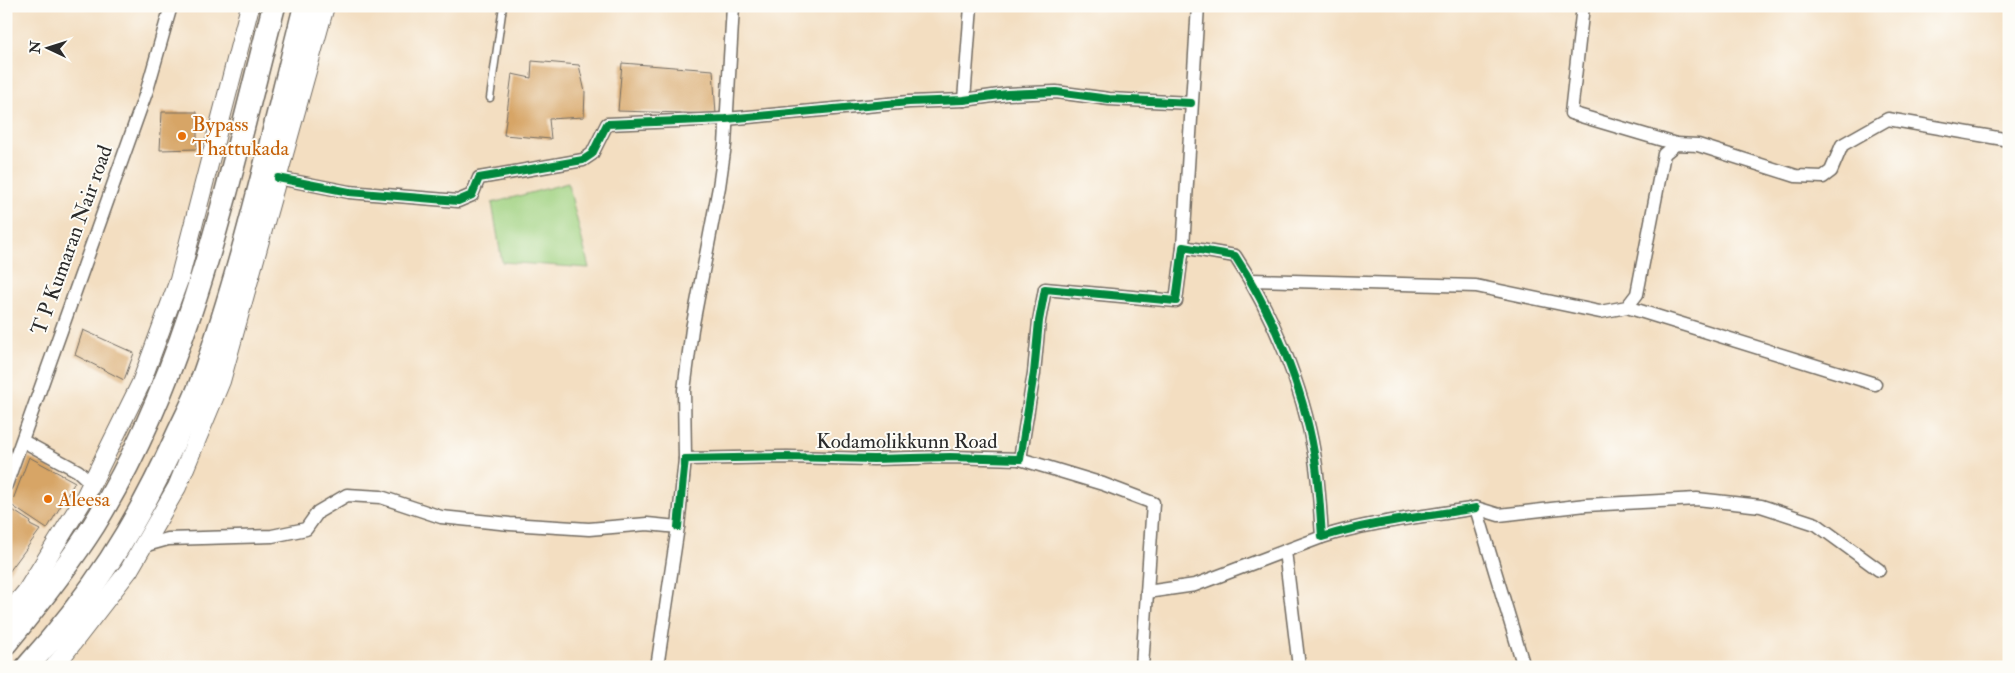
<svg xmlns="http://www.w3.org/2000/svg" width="2015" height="673" viewBox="0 0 2015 673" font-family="'IM FELL Double Pica',serif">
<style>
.green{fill:#a0d281;stroke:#667e56}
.building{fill:#d7a566}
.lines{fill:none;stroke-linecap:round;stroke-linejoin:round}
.lane-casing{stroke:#716a60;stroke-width:9}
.street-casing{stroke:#716a60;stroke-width:15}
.secondary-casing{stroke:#716a60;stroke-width:20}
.highway-casing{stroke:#716a60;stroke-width:25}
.lane{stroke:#fff;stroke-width:6}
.street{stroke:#fff;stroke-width:12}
.secondary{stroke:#fff;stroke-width:18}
.highway{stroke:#fff;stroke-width:22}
.cycleway-casing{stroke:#fdfcf7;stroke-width:11}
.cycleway{stroke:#00873e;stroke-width:8}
.food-dot{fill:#e8710a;stroke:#fdfcf7;stroke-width:2}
.labels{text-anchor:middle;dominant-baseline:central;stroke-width:4;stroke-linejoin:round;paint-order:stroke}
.food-label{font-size:21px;fill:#c56008;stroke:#fdfcf7;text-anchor:start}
.street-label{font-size:21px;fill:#2b2b2b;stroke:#fdfcf7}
</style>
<rect width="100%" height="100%" fill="#fdfcf7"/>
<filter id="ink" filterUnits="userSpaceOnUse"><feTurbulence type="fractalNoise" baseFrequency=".02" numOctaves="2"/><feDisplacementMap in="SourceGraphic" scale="10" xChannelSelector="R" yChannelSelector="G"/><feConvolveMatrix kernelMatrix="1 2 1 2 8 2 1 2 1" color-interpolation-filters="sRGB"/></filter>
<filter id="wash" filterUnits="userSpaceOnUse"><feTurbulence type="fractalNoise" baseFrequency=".0096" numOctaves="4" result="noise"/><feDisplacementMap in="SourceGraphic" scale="20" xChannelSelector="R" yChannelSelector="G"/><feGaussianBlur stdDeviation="1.12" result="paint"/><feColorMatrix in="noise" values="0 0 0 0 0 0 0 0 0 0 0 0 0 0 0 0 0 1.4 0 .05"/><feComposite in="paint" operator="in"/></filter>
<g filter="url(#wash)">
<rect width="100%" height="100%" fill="#f3dec1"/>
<!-- green -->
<polygon class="green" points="568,183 589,268 502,262 492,203"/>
<g id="blocks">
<!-- building -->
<g class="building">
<polygon points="532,61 579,65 585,92 584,117 549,119 551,139 504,135 512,74 531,78"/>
<polygon points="622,63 713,70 716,114 618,111"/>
<polygon points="162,112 197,112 197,149 160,150"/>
<polygon points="83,330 134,353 124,380 75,355"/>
<polygon points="29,457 75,482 47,529 11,505"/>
<polygon points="11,509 31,522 30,525 40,530 6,576 6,522"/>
</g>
</g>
</g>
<g filter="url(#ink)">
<use href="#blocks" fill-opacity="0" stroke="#716a60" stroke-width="1"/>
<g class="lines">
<!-- lane casing -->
<g class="lane-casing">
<polyline id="lane" points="490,98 503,6"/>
</g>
<!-- street casing -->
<g class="street-casing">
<g id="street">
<polyline points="1583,6 1571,113 1676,144"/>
<polyline points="964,100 971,6"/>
<polyline points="278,178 349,192 458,201 472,195 479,178 583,160 592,154 607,124 726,119 909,102 964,100 1007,94 1056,92 1109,99 1191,103"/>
<polyline points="1183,247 1198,6"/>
<polyline points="1251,280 1476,286 1600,312 1627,307 1637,294 1664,154 1676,144 1698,145 1796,176 1823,177 1831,171 1842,145 1888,119 2009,140"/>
<polyline points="1627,307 1875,384"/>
<polyline points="23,441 78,471 91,483"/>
<polyline points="685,459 684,390 692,329 719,187 725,145 733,6"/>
<polyline points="1020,459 1103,484 1153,503 1142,667"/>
<polyline points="6,485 147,90 171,6"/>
<path d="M678,527l7,-68 102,-2 87,2 76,-2 70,2 14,-86 5,-52 6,-32 131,12 7,-54 52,9c37,56 68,131 79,197 5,28 6,56 8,84 51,-16 102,-20 154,-29"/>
<polyline points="143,546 168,539 272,536 306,529 318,512 347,495 381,497 441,517 510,524 589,529 647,524 678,527 657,667"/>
<polyline points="1285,551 1299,667"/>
<polyline points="1147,592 1195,585 1322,537"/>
<polyline points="1524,667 1476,508 1499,515 1586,505 1697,499 1761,506 1816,524 1879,570"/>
</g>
</g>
<!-- secondary casing -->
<g class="secondary-casing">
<g id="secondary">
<polyline points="6,616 26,592 85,497 141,383 179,280 250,6"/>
<polyline points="54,667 129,570 177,487 221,381 325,6"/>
</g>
</g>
<!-- highway casing -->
<g class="highway-casing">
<g id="highway">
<path d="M6,643c31,-38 62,-77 88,-118 97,-157 134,-343 180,-519"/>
<path d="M27,667c65,-72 108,-139 148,-227 8,-18 18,-36 25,-55 44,-121 73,-254 105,-379"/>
</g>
</g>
<!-- lane -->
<use href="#lane" class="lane"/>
<!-- street -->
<use href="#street" class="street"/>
<!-- secondary -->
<use href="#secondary" class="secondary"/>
<!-- highway -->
<use href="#highway" class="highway"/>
<!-- cycleway casing -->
<g class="cycleway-casing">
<g id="cycleway">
<polyline points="278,178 349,192 458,201 472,195 479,178 583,160 592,154 607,124 726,119 909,102 964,100 1007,94 1056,92 1109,99 1191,103"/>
<path d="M678,527l7,-68 102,-2 87,2 76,-2 70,2 14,-86 5,-52 6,-32 131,12 7,-54 52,9c37,56 68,131 79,197 5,28 6,56 8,84 51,-16 102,-20 154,-29"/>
</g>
</g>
<!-- cycleway -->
<use href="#cycleway" class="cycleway"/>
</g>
</g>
<!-- markers -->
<g class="food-dot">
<circle cx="182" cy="136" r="5"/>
<circle cx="48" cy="499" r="5"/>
</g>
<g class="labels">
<!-- food labels -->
<g class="food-label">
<text x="192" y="124">Bypass<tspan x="192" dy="24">Thattukada</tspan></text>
<text x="58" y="499">Aleesa</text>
</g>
<!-- street labels -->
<g class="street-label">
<text transform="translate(72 240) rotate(-70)">T P Kumaran Nair road</text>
<text x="907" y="441">Kodamolikkunn Road</text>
</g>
</g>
<!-- margin -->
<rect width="2015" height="673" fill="none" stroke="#fdfcf7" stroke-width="25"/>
<!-- north arrow -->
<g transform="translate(48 48) rotate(274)" stroke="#fdfcf7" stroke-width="4" paint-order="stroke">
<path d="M0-4L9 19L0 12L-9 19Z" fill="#2b2b2b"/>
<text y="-8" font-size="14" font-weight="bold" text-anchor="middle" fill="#2b2b2b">N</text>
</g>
</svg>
